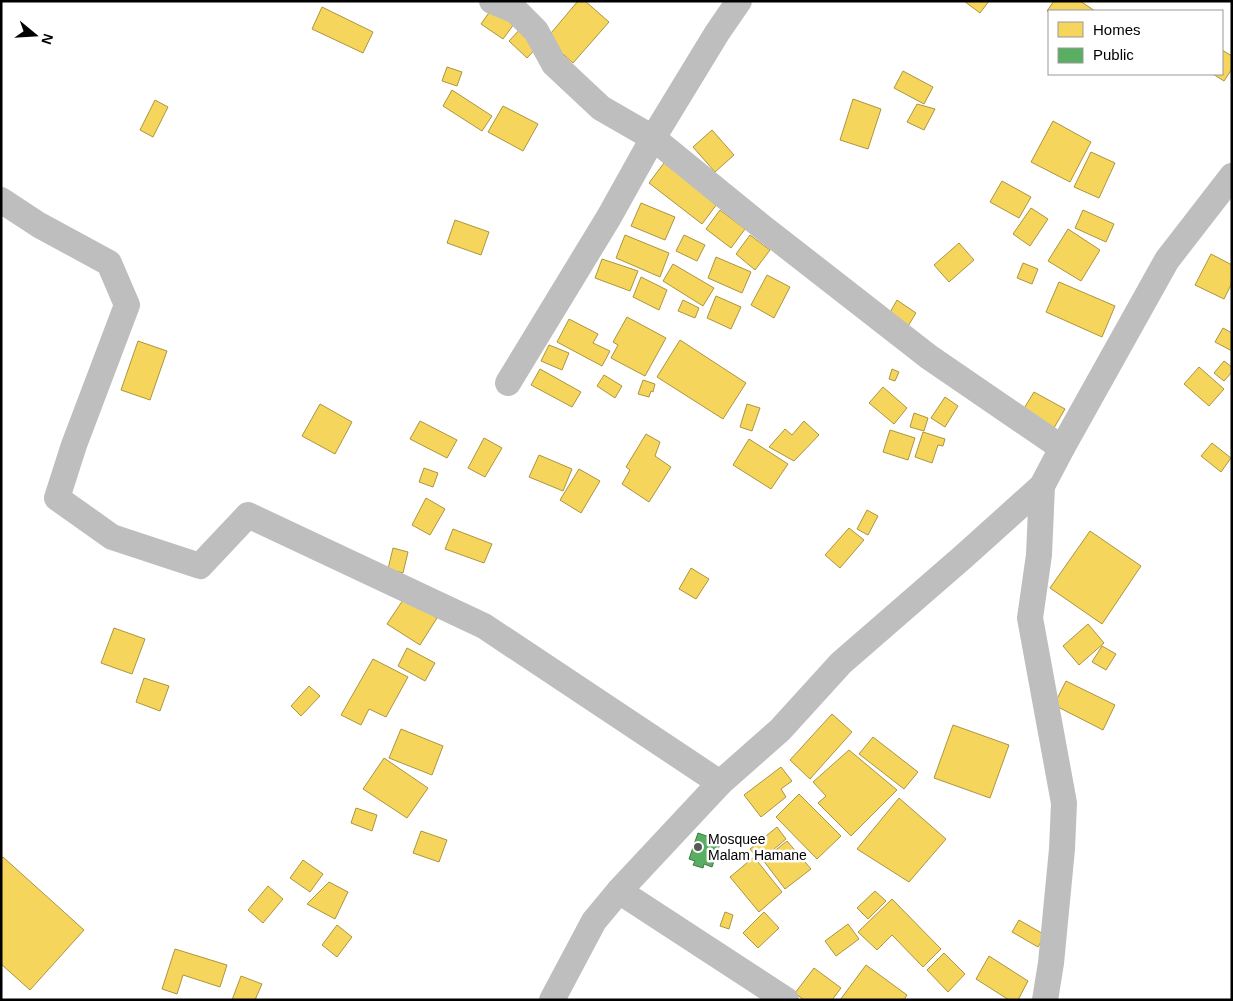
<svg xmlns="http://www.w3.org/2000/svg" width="1233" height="1001" viewBox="0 0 1233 1001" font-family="Helvetica,sans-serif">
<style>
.homes{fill:#f6d55c;stroke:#ac9540}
.public{fill:#5aae61;stroke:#3f7a44}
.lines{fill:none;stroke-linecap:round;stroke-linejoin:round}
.street{stroke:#bebebe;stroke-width:26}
.poi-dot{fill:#595959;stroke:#fff;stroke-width:2}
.labels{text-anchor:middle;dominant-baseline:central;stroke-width:5;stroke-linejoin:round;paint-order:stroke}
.poi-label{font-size:14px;fill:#000;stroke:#fff;text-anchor:start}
</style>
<rect width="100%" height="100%" fill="#fff"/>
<!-- homes -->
<g class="homes">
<polygon points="578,1 585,1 609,22 573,63 546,39"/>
<polygon points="964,1 989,1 980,13"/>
<polygon points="1054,1 1080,1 1095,11 1049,12 1047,11"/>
<polygon points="495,4 517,20 503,39 481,24"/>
<polygon points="322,7 373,32 363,53 312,29"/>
<polygon points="523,26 541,43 527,58 509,41"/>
<polygon points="1222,50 1232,56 1232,69 1224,81 1213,74 1222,74"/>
<polygon points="447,67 462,72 457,86 442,81"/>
<polygon points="903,71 933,87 924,104 894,88"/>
<polygon points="452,90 492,116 482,131 443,106"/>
<polygon points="853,99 881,109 868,149 840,140"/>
<polygon points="155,100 168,107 153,137 140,130"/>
<polygon points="917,104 935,109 924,130 907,122"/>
<polygon points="503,106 538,124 523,151 488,132"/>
<polygon points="1053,121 1091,142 1070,182 1031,162"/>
<polygon points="712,130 734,155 715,172 693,147"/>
<polygon points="1091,152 1115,163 1099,198 1074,187"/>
<polygon points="664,163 717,204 702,224 649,183"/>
<polygon points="1002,181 1031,197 1019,218 990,202"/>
<polygon points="641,203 675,217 665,240 631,226"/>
<polygon points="1031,208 1048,219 1030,246 1013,234"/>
<polygon points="720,210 745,229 731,248 706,229"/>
<polygon points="1083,210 1114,224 1106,242 1075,228"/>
<polygon points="455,220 489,232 481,255 447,243"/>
<polygon points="1068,229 1100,250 1081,281 1048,261"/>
<polygon points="625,235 669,253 660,277 616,258"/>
<polygon points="684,235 705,245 697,261 676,251"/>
<polygon points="750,235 770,250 755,270 736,254"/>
<polygon points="959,243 974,260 949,282 934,265"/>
<polygon points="1211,254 1232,265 1232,283 1224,299 1195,285"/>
<polygon points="716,257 751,272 742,293 708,278"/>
<polygon points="602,259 638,271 630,291 595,278"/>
<polygon points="1023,263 1038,269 1032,284 1017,278"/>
<polygon points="673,264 714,288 703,306 663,281"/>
<polygon points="767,275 790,287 774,318 751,305"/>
<polygon points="641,277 667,290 659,310 633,297"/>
<polygon points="1059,282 1115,306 1102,337 1046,312"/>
<polygon points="716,296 741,307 731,329 707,318"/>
<polygon points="683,300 699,308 695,318 678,311"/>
<polygon points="897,300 916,313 908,326 889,314"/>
<polygon points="627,317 666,338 645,376 611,358 618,345 613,342"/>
<polygon points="569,319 598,334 593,343 610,351 602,366 557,342"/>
<polygon points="1223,328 1232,333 1232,351 1215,342"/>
<polygon points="680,340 746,383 723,419 657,377"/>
<polygon points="138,341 167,351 150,400 121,390"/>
<polygon points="549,345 569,353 562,370 541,361"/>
<polygon points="1224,361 1232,367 1232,372 1224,381 1214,373"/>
<polygon points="1199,367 1224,389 1209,406 1184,384"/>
<polygon points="540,369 581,392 572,407 531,385"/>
<polygon points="892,369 899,372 895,381 889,379"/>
<polygon points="604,375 622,386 615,398 597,386"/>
<polygon points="643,380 655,384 653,392 651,391 649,397 638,394"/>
<polygon points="883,387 907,408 894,424 869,403"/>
<polygon points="1034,392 1065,409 1051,433 1020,415"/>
<polygon points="945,397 958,406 945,427 931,418"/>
<polygon points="320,404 352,422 335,454 302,436"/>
<polygon points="747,404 760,408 752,431 740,427"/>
<polygon points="914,413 928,418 924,431 910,427"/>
<polygon points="420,421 457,440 447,458 410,439"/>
<polygon points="804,421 819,435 794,461 769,447 785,429 792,435"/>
<polygon points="890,430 915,438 908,460 883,452"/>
<polygon points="923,432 945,439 943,446 938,445 932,463 915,457"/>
<polygon points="646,434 660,442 655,456 671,467 649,502 622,484 630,470 626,467"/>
<polygon points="484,438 502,448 485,477 468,468"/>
<polygon points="749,439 788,464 771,489 733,465"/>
<polygon points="1212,443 1231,458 1221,472 1201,456"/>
<polygon points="539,455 572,469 563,491 529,477"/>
<polygon points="424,468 438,473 433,487 419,482"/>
<polygon points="579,469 600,481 581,513 560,500"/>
<polygon points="426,498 445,509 430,535 412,525"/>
<polygon points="867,510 878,516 868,535 857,529"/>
<polygon points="849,528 864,540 840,568 825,555"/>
<polygon points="453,529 492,544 484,563 445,549"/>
<polygon points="1090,531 1141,566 1102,624 1050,588"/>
<polygon points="393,548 408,552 403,573 388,569"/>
<polygon points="691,568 709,579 696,599 679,589"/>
<polygon points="405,597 437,618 420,645 387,624"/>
<polygon points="1088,624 1104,643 1079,665 1063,646"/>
<polygon points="114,628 145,639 132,674 101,663"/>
<polygon points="1102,646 1116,654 1106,670 1092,662"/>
<polygon points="407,648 435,663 425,681 398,666"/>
<polygon points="373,659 408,677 386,717 369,709 361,725 341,715"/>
<polygon points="144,678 169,686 160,711 136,702"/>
<polygon points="1066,681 1115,705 1103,730 1054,705"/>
<polygon points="309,686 320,696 301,716 291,706"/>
<polygon points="832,714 852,732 810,779 790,760"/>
<polygon points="953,725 1009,745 990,798 934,778"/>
<polygon points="401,729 443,746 432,775 389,758"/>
<polygon points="873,737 918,772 904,789 859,754"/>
<polygon points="849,750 897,790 851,836 818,803 826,796 813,782"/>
<polygon points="384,758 428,788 407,818 363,789"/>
<polygon points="781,767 792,781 781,789 786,797 761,817 744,795"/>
<polygon points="799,794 841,836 817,859 776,817"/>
<polygon points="899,798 946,839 909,882 857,849"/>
<polygon points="356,808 377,815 372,831 351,823"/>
<polygon points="777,827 786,839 760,861 750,849"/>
<polygon points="421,831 447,840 439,862 413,853"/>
<polygon points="787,841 811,869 785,889 763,860"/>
<polygon points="3,857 84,930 30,990 1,964 1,859"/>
<polygon points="754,857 782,892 759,912 730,877"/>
<polygon points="303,860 323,874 310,892 290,878"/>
<polygon points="329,882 348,892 335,919 307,904"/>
<polygon points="268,886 283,899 263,923 248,910"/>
<polygon points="875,891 886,901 868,919 857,908"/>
<polygon points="892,899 941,949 923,967 892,935 877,950 858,932"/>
<polygon points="725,912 733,915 729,929 720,926"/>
<polygon points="764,912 779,928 758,948 743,933"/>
<polygon points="1019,920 1045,935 1038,947 1012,932"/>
<polygon points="848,924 859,939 836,956 825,941"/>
<polygon points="337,925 352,937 337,957 322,945"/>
<polygon points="175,949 227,965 220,987 183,975 177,994 162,989"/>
<polygon points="944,953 965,974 948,992 927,970"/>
<polygon points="989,956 1028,981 1018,1000 1009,1000 976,979"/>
<polygon points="866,965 907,995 904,1000 840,1000"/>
<polygon points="814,968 841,988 832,1000 804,1000 795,993"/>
<polygon points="241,976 262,984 255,1000 232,1000"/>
</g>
<!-- public -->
<polygon class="public" points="698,833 721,841 712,867 704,864 703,868 693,865 695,861 689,859"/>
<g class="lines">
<!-- street -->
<g class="street">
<polyline points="492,1 516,11 536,31 554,64 601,108 653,138 761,226 929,357 1062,448"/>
<polyline points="1,200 39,225 109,263 127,305 74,445 57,498 112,537 200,566 248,515 484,626 720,783"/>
<polyline points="508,383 609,217 653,138 717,33 739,1"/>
<polyline points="1042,486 1039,555 1030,618 1064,803 1062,849 1051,963 1045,1000"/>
<polyline points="619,891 786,1000"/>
<polyline points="552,1000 594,921 619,891 720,783 780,730 841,663 963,557 1042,486 1062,448 1167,260 1232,176"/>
</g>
</g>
<!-- markers -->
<circle class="poi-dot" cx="698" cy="847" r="5"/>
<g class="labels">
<!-- poi labels -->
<g class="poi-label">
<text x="708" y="839">Mosquee<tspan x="708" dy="16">Malam Hamane</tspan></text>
</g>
</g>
<!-- border -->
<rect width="1233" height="1001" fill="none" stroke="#000000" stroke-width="5"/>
<!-- legend -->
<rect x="1048" y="10" width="175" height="65" fill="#ffffff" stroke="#999999"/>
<rect x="1058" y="22" width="25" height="15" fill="#f6d55c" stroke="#999999"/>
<text x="1093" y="35" font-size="15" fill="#000000">Homes</text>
<rect x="1058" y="48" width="25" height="15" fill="#5aae61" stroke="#999999"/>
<text x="1093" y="60" font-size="15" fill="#000000">Public</text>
<!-- north arrow -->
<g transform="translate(35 35) rotate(108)" stroke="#ffffff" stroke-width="4" paint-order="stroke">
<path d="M0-4L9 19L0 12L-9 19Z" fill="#000000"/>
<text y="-8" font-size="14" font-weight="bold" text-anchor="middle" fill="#000000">N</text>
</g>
</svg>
